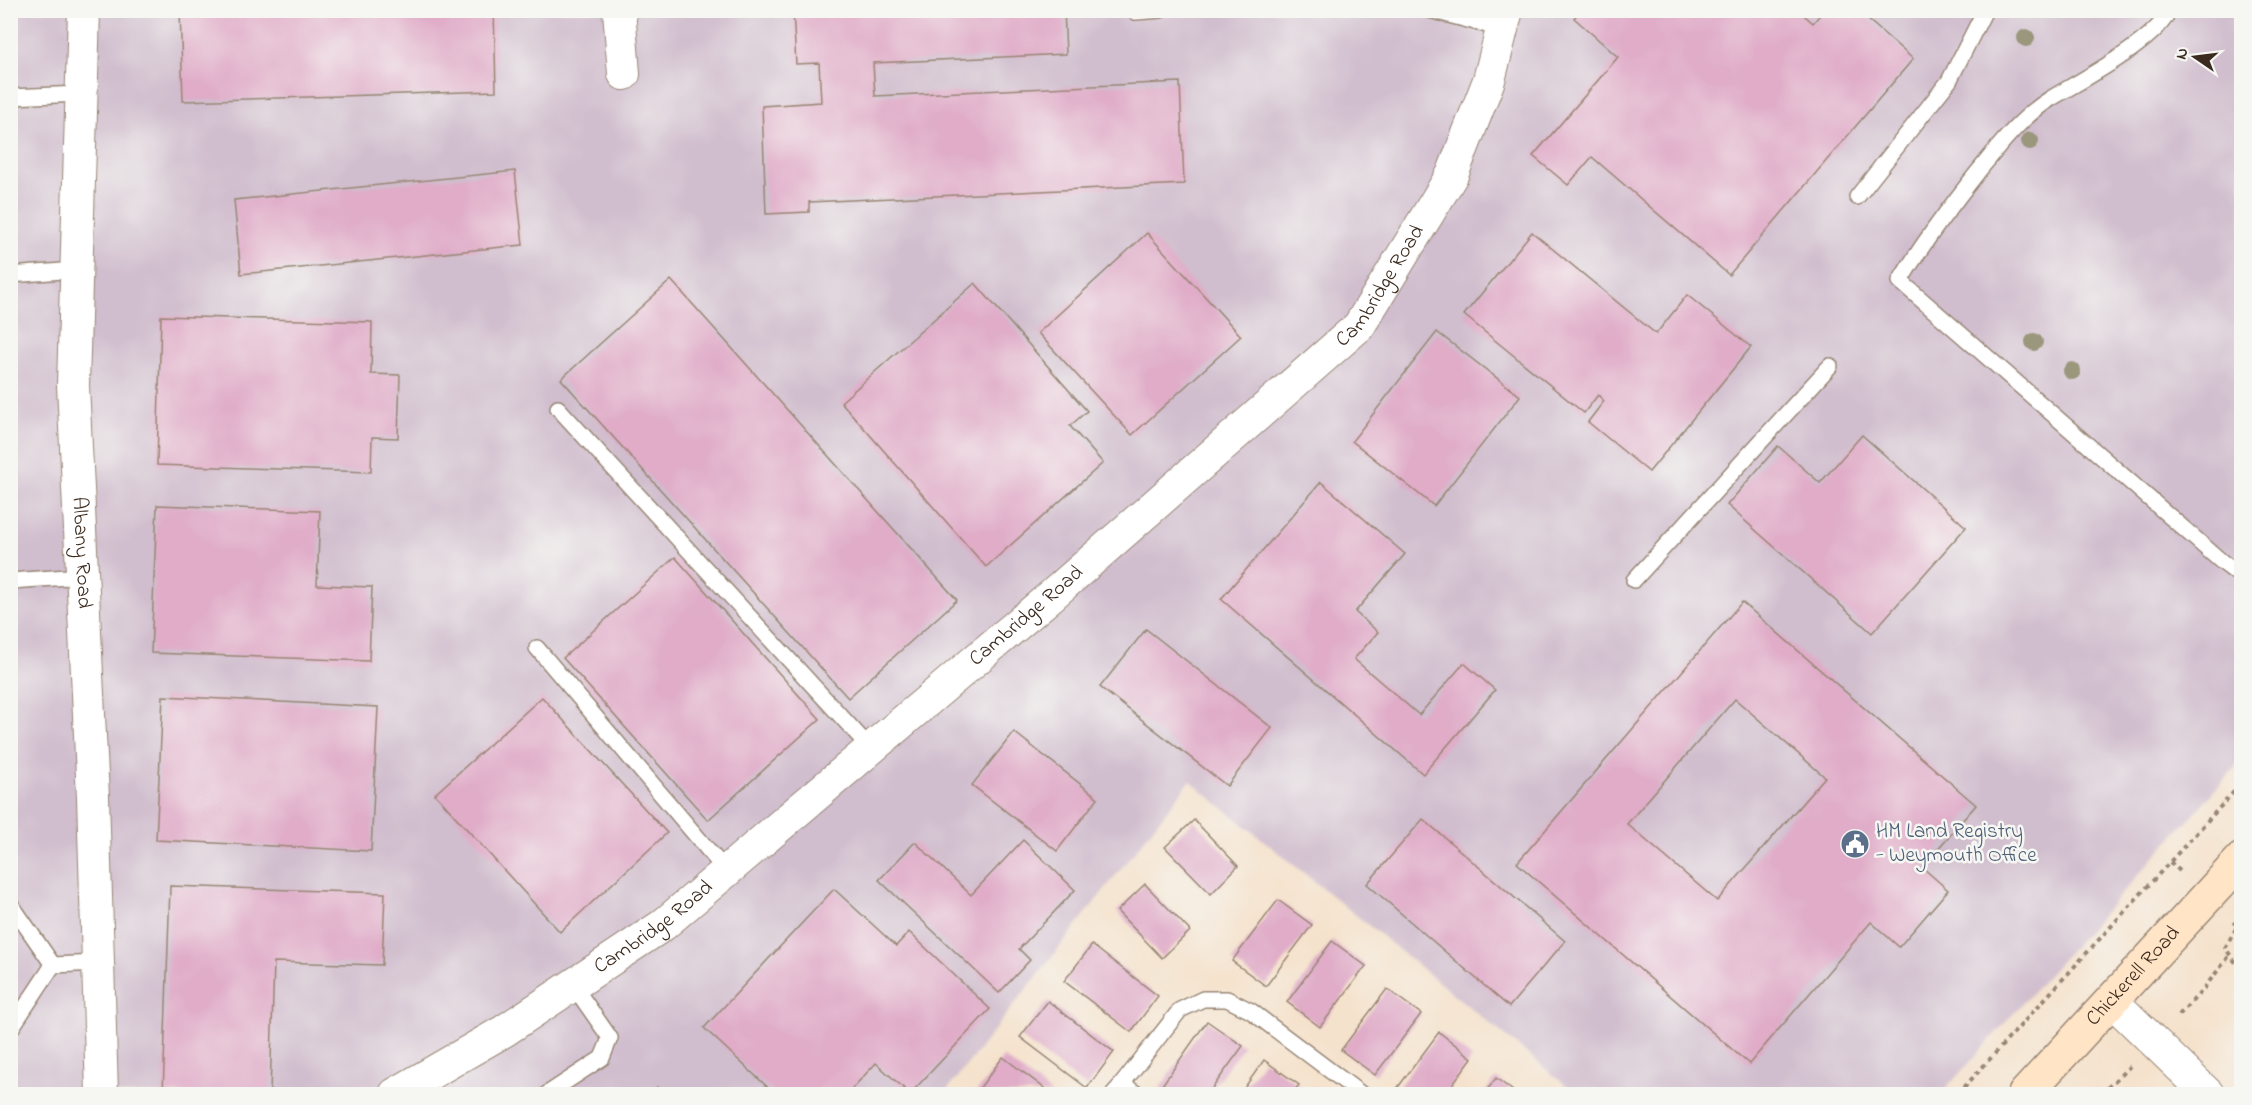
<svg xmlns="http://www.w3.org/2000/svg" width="2252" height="1105" viewBox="0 0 2252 1105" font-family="'Indie Flower',sans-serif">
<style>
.industrial{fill:#d0bdcd}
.building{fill:#e0acc8;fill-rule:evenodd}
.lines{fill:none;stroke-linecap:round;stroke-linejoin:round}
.service-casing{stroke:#988675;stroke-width:18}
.minor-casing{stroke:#988675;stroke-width:34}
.secondary-casing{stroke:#988675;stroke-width:36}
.path{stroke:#988675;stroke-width:4;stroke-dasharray:4.5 4.5;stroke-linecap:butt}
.service{stroke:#fff;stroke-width:15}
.minor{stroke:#fff;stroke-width:32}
.secondary{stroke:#ffe4c6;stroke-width:33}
.tree{fill:#9a977d}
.labels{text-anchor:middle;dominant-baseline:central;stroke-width:5;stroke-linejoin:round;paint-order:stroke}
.street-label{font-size:21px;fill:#3b2a1e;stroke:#f6f6f2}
.service-label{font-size:21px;fill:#4e5e75;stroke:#f6f6f2;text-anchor:start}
</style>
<rect width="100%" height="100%" fill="#f6f6f2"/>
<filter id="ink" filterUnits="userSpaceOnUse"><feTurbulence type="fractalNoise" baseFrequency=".0167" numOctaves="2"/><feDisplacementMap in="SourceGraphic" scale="12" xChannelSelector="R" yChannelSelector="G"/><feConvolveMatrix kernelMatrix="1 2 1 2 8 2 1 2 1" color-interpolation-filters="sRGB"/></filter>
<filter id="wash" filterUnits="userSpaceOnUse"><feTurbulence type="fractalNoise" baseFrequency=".008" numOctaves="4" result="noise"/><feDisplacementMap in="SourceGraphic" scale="24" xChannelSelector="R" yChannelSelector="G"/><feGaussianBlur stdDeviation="1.35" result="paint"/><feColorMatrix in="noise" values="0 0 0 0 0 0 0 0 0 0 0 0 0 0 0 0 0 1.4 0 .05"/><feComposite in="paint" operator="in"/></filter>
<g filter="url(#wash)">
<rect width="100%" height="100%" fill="#f5e2cc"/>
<!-- industrial -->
<polygon class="industrial" points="10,11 2241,11 2241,761 1941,1094 1577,1094 1190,781 944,1094 11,1094"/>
<g id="blocks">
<!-- building -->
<g class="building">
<polygon points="180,10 494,10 496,91 183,101"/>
<polygon points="793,10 1064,10 1066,54 873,63 875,96 1180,82 1184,184 809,202 809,212 766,214 762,106 821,102 819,63 796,64"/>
<polygon points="1580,10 1798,10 1813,23 1824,10 1857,10 1913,59 1729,275 1592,157 1568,185 1533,156 1618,57 1574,18"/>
<polygon points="515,171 523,245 241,274 234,200"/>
<polygon points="1532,232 1656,334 1687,295 1751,347 1649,472 1588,422 1604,401 1598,395 1584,413 1464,315"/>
<polygon points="1147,233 1241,336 1132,435 1038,333"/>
<polygon points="671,280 957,600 848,698 561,379"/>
<polygon points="975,283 1087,411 1070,426 1103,463 986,567 841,402"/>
<polygon points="161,316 372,322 371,374 400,375 398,438 372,437 371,472 157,465"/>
<polygon points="1437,332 1520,396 1434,506 1352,441"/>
<polygon points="1862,435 1966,527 1872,633 1727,505 1778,446 1820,483"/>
<polygon points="1321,482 1405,554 1355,612 1378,632 1354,659 1419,715 1464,663 1495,690 1423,774 1221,599"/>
<polygon points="157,505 320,511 317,585 372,587 369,661 151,653"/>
<polygon points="675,557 820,719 708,820 563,658"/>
<path d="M1742,602l234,203 -54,62 26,23 -49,57 -28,-25 -122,142 -232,-201zM1735,699l90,78 -108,124 -90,-77z"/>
<polygon points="1146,629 1272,728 1227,786 1100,687"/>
<polygon points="163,696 378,707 371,851 156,840"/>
<polygon points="542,697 667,833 560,932 435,794"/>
<polygon points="1014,732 1098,798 1057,851 972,785"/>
<polygon points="1423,819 1565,941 1509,1007 1367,884"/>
<polygon points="1194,820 1238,866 1211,894 1165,847"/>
<polygon points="1023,840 1075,890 1019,949 1030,960 999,993 879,880 915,842 971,895"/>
<polygon points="1145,884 1190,931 1162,958 1117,911"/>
<polygon points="170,886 385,893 382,965 274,962 270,1094 163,1094"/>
<polygon points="834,889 896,946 909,932 990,1009 910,1094 876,1063 847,1094 775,1094 704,1028"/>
<polygon points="1278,900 1312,925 1266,986 1232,961"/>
<polygon points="1332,941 1366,966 1320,1027 1287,1002"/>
<polygon points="1092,945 1158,996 1131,1032 1064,981"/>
<polygon points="1387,989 1421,1014 1375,1075 1341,1050"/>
<polygon points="1048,1001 1114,1052 1087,1088 1020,1037"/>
<polygon points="1207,1021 1243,1046 1208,1094 1170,1094 1160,1088"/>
<polygon points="1439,1032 1472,1058 1445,1094 1393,1094"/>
<polygon points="1003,1057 1052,1094 978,1094 976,1093"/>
<polygon points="1264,1060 1299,1085 1292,1094 1240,1094"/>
<polygon points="1496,1078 1517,1094 1484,1094"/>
<polygon points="657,1087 664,1094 650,1094"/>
</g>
</g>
</g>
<g filter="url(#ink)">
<use href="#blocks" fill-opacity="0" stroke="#988675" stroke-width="1.5"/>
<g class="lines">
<!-- service casing -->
<g class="service-casing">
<g id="service">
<polyline points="1430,10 1502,29"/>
<path d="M2169,10c-11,31 -90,71 -119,89 -30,19 -51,47 -73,74 -28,35 -54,70 -77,108l322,281 20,15"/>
<polyline points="1135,12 1161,10"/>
<polyline points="10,97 80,94"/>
<polyline points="1857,197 1949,81 1985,10"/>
<polyline points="10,275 76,270"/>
<polyline points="558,408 871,749"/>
<polyline points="1634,580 1830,366"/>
<polyline points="10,581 83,576"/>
<polyline points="537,648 726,871"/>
<polyline points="10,903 53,965 98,963"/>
<polyline points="10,1030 53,965"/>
<polyline points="1122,1084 1180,1010 1203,999 1227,999 1251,1011 1361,1094"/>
<polyline points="547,1094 602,1058 610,1038 573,985"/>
<polyline points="1113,1094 1122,1084 1137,1094"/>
</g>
</g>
<!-- minor casing -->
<g class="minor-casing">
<g id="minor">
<path id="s1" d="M84,10l-11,375 20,412 9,297"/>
<polyline points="619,10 624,74"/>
<polyline points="2112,1001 2208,1094"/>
<path id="s2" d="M395,1094l109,-63 159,-106 388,-329 308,-270 93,-151 37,-95 18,-70"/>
</g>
</g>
<!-- secondary casing -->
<g class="secondary-casing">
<g id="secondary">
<path id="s3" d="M2025,1094l217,-235"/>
</g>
</g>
<!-- path -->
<g class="path">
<polyline points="2170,862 2181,872"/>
<polyline points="2234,922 2238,925 2225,948 2242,971"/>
<polyline points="2179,1015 2201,992 2230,955"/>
<polyline points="1958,1094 2242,783"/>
<polyline points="2101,1094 2130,1066"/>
</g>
<!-- service -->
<use href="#service" class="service"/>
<!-- minor -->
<use href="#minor" class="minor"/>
<!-- secondary -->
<use href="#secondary" class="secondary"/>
</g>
<!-- trees -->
<g class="tree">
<circle cx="2026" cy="38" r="9"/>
<circle cx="2030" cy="141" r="9"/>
<circle cx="2034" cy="342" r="9"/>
<circle cx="2072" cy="371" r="9"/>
</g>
</g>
<!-- icons -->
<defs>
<g id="civic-disc" transform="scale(1.5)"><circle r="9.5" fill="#5c6f8a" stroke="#f6f6f2"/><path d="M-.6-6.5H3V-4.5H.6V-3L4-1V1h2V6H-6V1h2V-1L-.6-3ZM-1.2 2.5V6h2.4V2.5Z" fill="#fff"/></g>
</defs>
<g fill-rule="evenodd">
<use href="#civic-disc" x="1855" y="844"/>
</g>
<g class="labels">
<!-- street labels -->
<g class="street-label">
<text stroke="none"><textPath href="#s2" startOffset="1280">Cambridge Road</textPath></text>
<text stroke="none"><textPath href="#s1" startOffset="543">Albany Road</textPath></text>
<text stroke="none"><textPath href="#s2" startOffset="794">Cambridge Road</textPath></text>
<text stroke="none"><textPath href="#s2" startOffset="308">Cambridge Road</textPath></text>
<text stroke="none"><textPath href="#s3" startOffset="160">Chickerell Road</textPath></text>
</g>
<!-- service labels -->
<g class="service-label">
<text x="1876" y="832">HM Land Registry<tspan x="1876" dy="24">- Weymouth Office</tspan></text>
</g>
</g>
<!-- margin -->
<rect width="2252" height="1105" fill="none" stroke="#f6f6f2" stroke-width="36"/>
<!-- north arrow -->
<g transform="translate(2195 57) rotate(284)" stroke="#f6f6f2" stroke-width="4.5" paint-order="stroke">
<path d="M0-4.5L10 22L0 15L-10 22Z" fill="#3b2a1e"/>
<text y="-9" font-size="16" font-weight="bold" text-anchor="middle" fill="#3b2a1e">N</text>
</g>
</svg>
